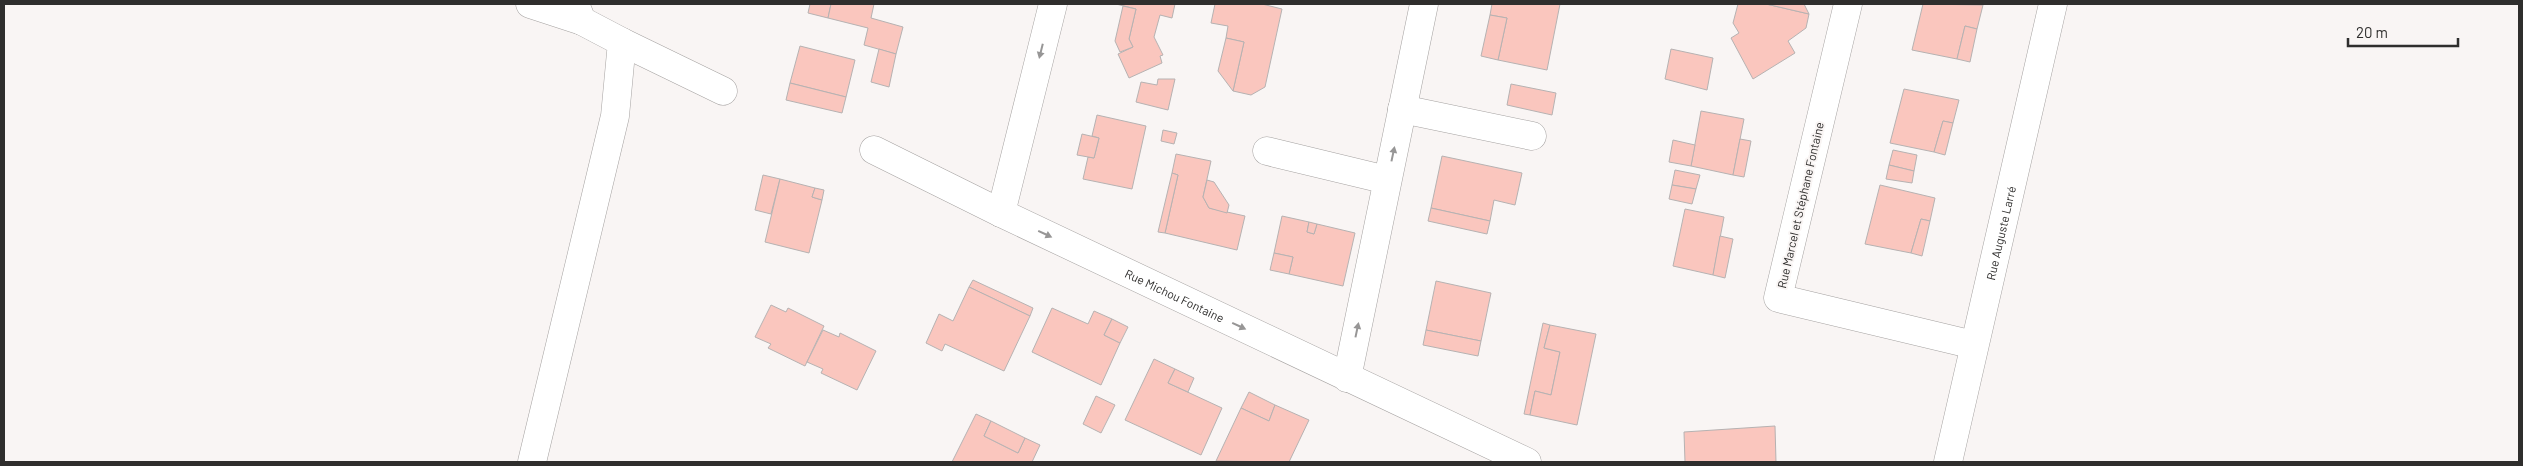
<svg xmlns="http://www.w3.org/2000/svg" width="2523" height="466" viewBox="0 0 2523 466" font-family="Barlow,sans-serif">
<style>
.building{fill:#fac6be;stroke:#b6b2b2}
.lines{fill:none;stroke-linecap:round;stroke-linejoin:round}
.street-casing{stroke:#a5a2a1;stroke-width:29}
.secondary-casing{stroke:#a5a2a1;stroke-width:29}
.street{stroke:#fff;stroke-width:28}
.secondary{stroke:#fff;stroke-width:28}
.oneway{fill:#979696}
.labels{text-anchor:middle;dominant-baseline:central;stroke-width:4;stroke-linejoin:round;paint-order:stroke}
.street-label{font-size:12px;fill:#2f2e2d;stroke:#f9f5f4}
</style>
<rect width="100%" height="100%" fill="#f9f5f4"/>
<!-- building -->
<g class="building">
<polygon points="810,4 831,4 828,18 808,13"/>
<polygon points="831,4 874,4 871,18 903,27 896,54 864,45 868,28 828,18"/>
<polygon points="1116,4 1175,4 1172,18 1160,15 1154,37 1163,55 1160,56 1162,63 1129,78 1118,54 1133,47 1129,39 1136,9"/>
<polygon points="1215,4 1262,4 1282,9 1265,87 1251,95 1233,91 1244,42 1226,38 1228,26 1211,23"/>
<polygon points="1492,4 1560,4 1547,70 1498,60 1507,18 1490,15"/>
<polygon points="1738,4 1766,4 1809,14 1806,28 1788,41 1795,53 1753,79 1731,38 1739,33 1733,23"/>
<polygon points="1766,4 1804,4 1809,14"/>
<polygon points="1923,4 1983,5 1977,29 1965,26 1957,59 1912,50"/>
<polygon points="1123,6 1136,9 1129,39 1133,47 1120,52 1115,41"/>
<polygon points="1490,15 1507,18 1498,60 1481,56"/>
<polygon points="1965,26 1977,29 1970,62 1957,59"/>
<polygon points="1226,38 1244,42 1233,91 1218,71"/>
<polygon points="800,46 855,60 846,97 790,83"/>
<polygon points="879,49 896,54 889,87 871,82"/>
<polygon points="1671,49 1713,58 1707,90 1665,79"/>
<polygon points="1158,79 1175,79 1168,110 1136,102 1141,82 1157,85"/>
<polygon points="790,83 846,97 842,113 786,100"/>
<polygon points="1511,84 1556,93 1552,115 1507,105"/>
<polygon points="1904,89 1959,100 1953,123 1943,121 1934,152 1890,143"/>
<polygon points="1701,111 1744,119 1733,175 1691,166"/>
<polygon points="1097,115 1146,126 1132,189 1083,179 1088,157 1094,158 1099,138 1092,136"/>
<polygon points="1943,121 1953,123 1945,155 1934,152"/>
<polygon points="1163,130 1177,133 1174,144 1161,141"/>
<polygon points="1082,134 1099,138 1094,158 1077,155"/>
<polygon points="1740,139 1751,141 1744,177 1733,175"/>
<polygon points="1673,140 1695,145 1691,166 1669,162"/>
<polygon points="1893,150 1917,155 1914,171 1889,165"/>
<polygon points="1176,154 1211,161 1203,197 1209,208 1245,216 1237,250 1165,233 1178,175 1172,173"/>
<polygon points="1442,156 1522,173 1515,205 1494,200 1490,221 1431,208"/>
<polygon points="1889,165 1914,171 1912,183 1886,179"/>
<polygon points="1675,170 1700,175 1696,189 1672,185"/>
<polygon points="1172,173 1178,175 1165,233 1158,232"/>
<polygon points="763,175 780,179 771,214 755,210"/>
<polygon points="780,179 815,188 812,197 822,200 809,253 765,242"/>
<polygon points="1207,180 1214,182 1229,205 1227,213 1209,208 1203,197"/>
<polygon points="1672,185 1696,189 1692,204 1669,199"/>
<polygon points="1880,185 1935,198 1930,221 1921,219 1911,253 1865,244"/>
<polygon points="815,188 824,190 822,200 812,197"/>
<polygon points="1431,208 1490,221 1487,234 1428,221"/>
<polygon points="1685,209 1724,217 1713,275 1673,266"/>
<polygon points="1282,216 1309,222 1307,232 1314,234 1317,224 1355,233 1343,286 1289,274 1293,257 1274,253"/>
<polygon points="1921,219 1930,221 1922,256 1911,253"/>
<polygon points="1309,222 1317,224 1314,234 1307,232"/>
<polygon points="1720,236 1733,239 1725,278 1713,275"/>
<polygon points="1274,253 1293,257 1289,274 1270,270"/>
<polygon points="973,280 1033,308 1030,316 969,287"/>
<polygon points="1436,281 1491,293 1481,341 1426,330"/>
<polygon points="969,287 1030,316 1004,371 945,344 942,351 926,343 939,314 953,321"/>
<polygon points="771,305 786,312 788,308 824,326 805,366 768,348 771,344 755,337"/>
<polygon points="1052,308 1088,324 1094,311 1112,319 1104,335 1120,343 1101,385 1032,352"/>
<polygon points="1112,319 1128,327 1120,343 1104,335"/>
<polygon points="1543,323 1550,325 1544,348 1560,352 1551,395 1535,391 1530,415 1524,414"/>
<polygon points="1550,325 1596,334 1577,425 1530,415 1535,391 1551,395 1560,352 1544,348"/>
<polygon points="823,330 839,337 840,333 876,351 857,390 821,373 823,369 807,362"/>
<polygon points="1426,330 1481,341 1478,356 1423,345"/>
<polygon points="1154,359 1175,369 1168,383 1222,408 1201,455 1125,420"/>
<polygon points="1175,369 1194,378 1188,392 1168,383"/>
<polygon points="1249,392 1275,405 1269,421 1241,408"/>
<polygon points="1096,396 1115,405 1101,433 1083,424"/>
<polygon points="1275,405 1309,420 1289,462 1216,461 1241,408 1269,421"/>
<polygon points="976,414 991,421 984,436 1018,453 1025,438 1040,445 1032,462 952,462"/>
<polygon points="991,421 1025,438 1018,453 984,436"/>
<polygon points="1775,426 1776,462 1685,462 1684,432"/>
</g>
<g class="lines">
<!-- street casing -->
<g class="street-casing">
<g id="street">
<polyline points="530,4 582,21"/>
<polyline points="1848,4 1778,298 1974,345"/>
<polyline points="622,42 723,91"/>
<polyline points="1402,109 1532,136"/>
<path id="s1" d="M874,150l127,63 526,249"/>
<polyline points="1267,151 1387,180"/>
<polyline points="1001,213 1053,4"/>
<polyline points="1347,378 1424,4"/>
<polyline points="532,462 615,116 622,42 582,21 575,4"/>
</g>
</g>
<!-- secondary casing -->
<g class="secondary-casing">
<g id="secondary">
<path id="s2" d="M1948,462l105,-458"/>
</g>
</g>
<!-- street -->
<use href="#street" class="street"/>
<!-- secondary -->
<use href="#secondary" class="secondary"/>
</g>
<!-- one-way arrows -->
<defs><path id="oneway-solid" d="M-6-.8H1V-3.2L6.5 0L1 3.2V.8H-6Z" transform="scale(1.25)"/></defs>
<g class="oneway">
<use href="#oneway-solid" transform="translate(1041 51) rotate(104)"/>
<use href="#oneway-solid" transform="translate(1393 154) rotate(-78)"/>
<use href="#oneway-solid" transform="translate(1045 234) rotate(25)"/>
<use href="#oneway-solid" transform="translate(1239 326) rotate(25)"/>
<use href="#oneway-solid" transform="translate(1357 330) rotate(-78)"/>
</g>
<g class="labels">
<!-- street labels -->
<g class="street-label">
<text transform="translate(1800 205) rotate(-77)">Rue Marcel et Stéphane Fontaine</text>
<text stroke="none"><textPath href="#s2" startOffset="235">Rue Auguste Larré</textPath></text>
<text stroke="none"><textPath href="#s1" startOffset="334">Rue Michou Fontaine</textPath></text>
</g>
</g>
<!-- border -->
<rect width="2523" height="466" fill="none" stroke="#2f2e2d" stroke-width="10"/>
<!-- scale -->
<path d="M2348 38v8h110v-8" fill="none" stroke="#2f2e2d" stroke-width="2.5"/>
<text x="2356" y="38" font-size="15" fill="#2f2e2d" stroke="#f9f5f4" stroke-width="4" paint-order="stroke">20 m</text>
</svg>
